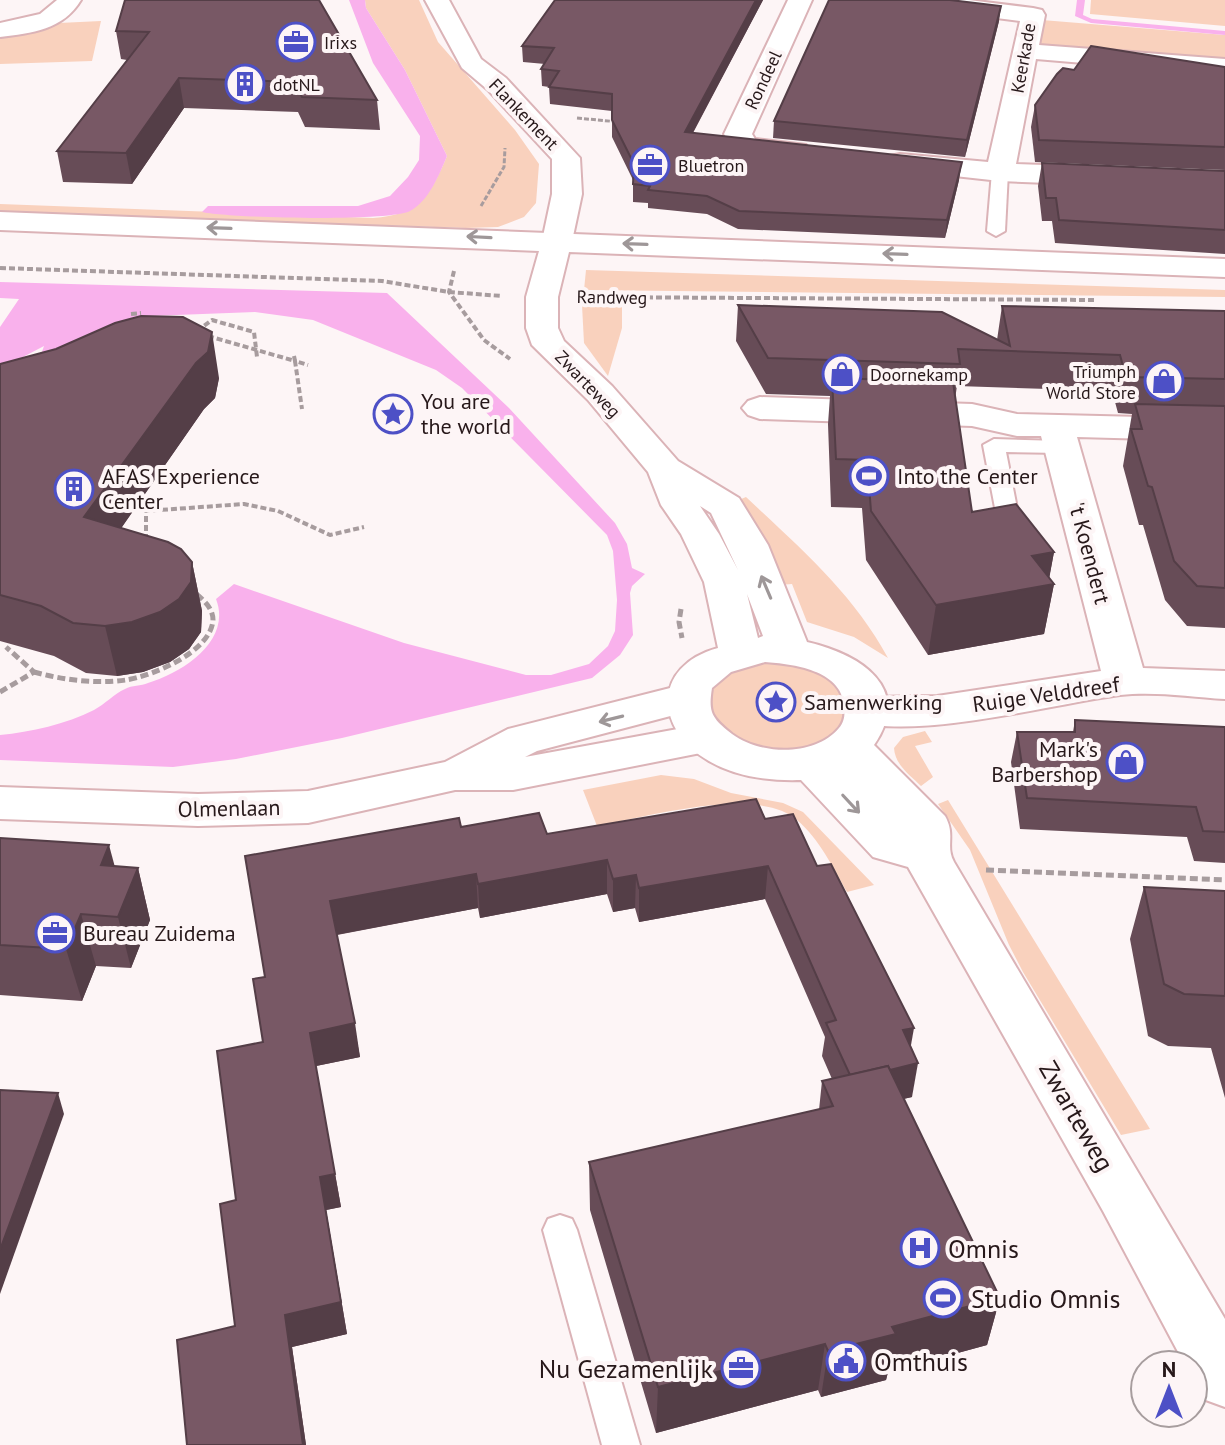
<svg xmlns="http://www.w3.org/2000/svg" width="1225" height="1445" viewBox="0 0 1225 1445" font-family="'PT Sans',sans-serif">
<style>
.green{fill:#f9d1bd}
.water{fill:#f9b1ec}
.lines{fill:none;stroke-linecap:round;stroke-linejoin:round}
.stream{fill:#f9b1ec;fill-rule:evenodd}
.lane-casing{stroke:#dbb3b7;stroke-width:4}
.street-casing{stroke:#dbb3b7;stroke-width:4}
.secondary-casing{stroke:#dbb3b7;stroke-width:4}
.path-far2{stroke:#a79c9e;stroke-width:3;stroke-dasharray:5 2;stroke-linecap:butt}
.path-far1{stroke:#a79c9e;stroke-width:4;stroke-dasharray:6 3;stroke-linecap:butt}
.path{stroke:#a79c9e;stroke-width:5;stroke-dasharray:8 4;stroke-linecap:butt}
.lane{fill:#fff;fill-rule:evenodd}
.street{fill:#fff;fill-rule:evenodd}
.secondary{fill:#fff;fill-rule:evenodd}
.wall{fill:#674c57}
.shaded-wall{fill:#543e47}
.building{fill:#785865;stroke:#543e47;stroke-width:2}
.oneway{stroke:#9e9798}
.labels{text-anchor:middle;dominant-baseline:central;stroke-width:8;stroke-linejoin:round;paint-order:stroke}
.far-poi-label{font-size:18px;fill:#27181a;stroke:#fdf5f6;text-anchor:start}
.far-street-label{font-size:18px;fill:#27181a;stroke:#fdf5f6}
.poi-label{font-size:22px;fill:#27181a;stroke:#fdf5f6;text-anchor:start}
.street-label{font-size:22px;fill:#27181a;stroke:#fdf5f6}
.near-street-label{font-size:26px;fill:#27181a;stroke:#fdf5f6}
.near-poi-label{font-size:26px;fill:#27181a;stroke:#fdf5f6;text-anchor:start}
</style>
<rect width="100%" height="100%" fill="#fdf5f6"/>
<!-- green -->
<g class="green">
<path d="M365,0h54l19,42 77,88 24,34 -3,39 -12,14 -26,10 -32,1 -466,-15v-9l373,14c46,-3 57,-22 74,-62l-42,-86 -39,-62z"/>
<polygon points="1091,0 1225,0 1225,26 1090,14"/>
<polygon points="1042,20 1225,35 1225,63 1041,46 1038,42"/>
<polygon points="101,21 92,61 0,64 0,35 23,34 59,23"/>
<polygon points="586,270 1225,290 1225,297 584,290"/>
<polygon points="582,305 622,306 622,328 608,376 584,343"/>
<path d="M746,497c53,50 107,96 142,161l-34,-21 -47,-15 -15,-38 -13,1 -45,-83z"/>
<path d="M772,661c30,3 53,10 73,33l-1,31c-75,81 -214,-46 -72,-64z"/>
<path d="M925,731l7,11 -17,4 18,31 -12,9c-11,-11 -26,-21 -27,-38l9,-11z"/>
<path d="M661,775l33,4 37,14 52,10 20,9 71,73 -27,7c-15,-26 -27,-52 -50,-72 -40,-35 -151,-3 -200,6l-14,-36z"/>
<polygon points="948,800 1150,1129 1121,1135 1023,972 1009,945 970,850 938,804"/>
</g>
<!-- water -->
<g class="water">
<path d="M349,0h16l1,8 39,62 42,86c-8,19 -18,45 -37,55 -21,11 -183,7 -208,1l6,-6h150l32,-10 18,-19 11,-17 1,-24 -47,-73z"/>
<path d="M0,282l387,11 122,115 106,115 12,21 5,24 13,6 -13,12 -2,7 3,42 -13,20 -28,23 -250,60 -106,21 -63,8 -173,-7v-25c31,-3 66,-11 94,-25 11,-6 20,-16 31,-21 7,-4 16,-3 23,-6 36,-11 84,-43 68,-84l18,-15 170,59 122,32h25l38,-11 19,-18 7,-15 2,-31 -4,-49 -6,-16 -145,-147 -26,-18 -123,-50 -58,-8 -105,4 -99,69 -18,-7 11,-32 -44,23v-42l19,-28 -19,-1z"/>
</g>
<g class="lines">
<!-- stream -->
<polygon class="stream" points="1077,0 1085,0 1083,15 1092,19 1225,31 1225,35 1091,23 1075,16"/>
<!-- lane casing -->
<g class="lane-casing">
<g id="lane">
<polygon points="1000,167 1008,172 1005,231 996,236 987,231 992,172"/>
<polygon points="994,439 1061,441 1072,447 1061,453 1006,452 1022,534 1019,539 1003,539 1000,534 983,445"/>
<polygon points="560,1215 572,1219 577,1230 640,1445 602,1445 543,1230 548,1219"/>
</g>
</g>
<!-- street casing -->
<g class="street-casing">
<g id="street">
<path d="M57,0h24c-18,30 -49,33 -81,37v-14l40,-9z"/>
<polygon points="425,0 449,0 481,59 506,78 580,158 582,194 572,241 568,247 557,250 546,247 542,241 552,194 552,159 488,90 462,68"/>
<polygon points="788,0 812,0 752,134 755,139 806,145 810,151 806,157 796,159 736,152 724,134"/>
<polygon points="898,0 969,0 1033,8 1042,10 1045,15 1039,45 1225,59 1225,75 1036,59 1016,164 1099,167 1109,170 1113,176 1109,182 1099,185 1000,181 900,170 890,168 886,162 890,156 900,154 988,162 1020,21 910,7 902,5"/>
<path d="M760,397l212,7 45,10 208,5v22l-148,-4 66,231 82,3v28c-34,-2 -71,-8 -105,-4 -73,10 -200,45 -268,26l-7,-10 7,-10 15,-4 70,-1 164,-25 -60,-235h-24l-45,-10 -212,-7 -12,-4 -6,-7 6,-7z"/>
<polygon points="686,684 701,688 708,698 701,708 537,751 525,757 705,724 721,729 727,739 721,749 513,790 455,790 308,823 198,826 0,819 0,787 198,794 308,791 445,762 508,729"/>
</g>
</g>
<!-- secondary casing -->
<g class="secondary-casing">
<path id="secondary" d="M0,212l1225,47v18l-656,-25 -11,45v31l6,13 48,45 66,75 61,37 29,47 39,97c52,12 107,45 67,103l71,71c11,19 0,30 9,46l271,457v88l-22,-8 -10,-19v-15h-8l-82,-154 -195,-344 -35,-10 -72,-77c-31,1 -65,-3 -92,-19 -55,-32 -57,-95 9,-113l-14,-66 -23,-48 -20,-29 -13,-33 -60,-72 -56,-55 -6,-17v-31l13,-46 -539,-21zM700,506l11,7 27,57 -19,-36zM747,594l16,42 -5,2zM765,662c28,2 76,8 79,43 1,8 1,16 -5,23 -24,29 -79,27 -107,6 -20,-16 -24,-21 -20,-46l19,-16z"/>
</g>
<!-- path-far2 -->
<g class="path-far2">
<polyline points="577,118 619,122"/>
<polyline points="481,206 504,167 505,148"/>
</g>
<!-- path-far1 -->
<g class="path-far1">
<polyline points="0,268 382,281 449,292 502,296"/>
<polyline points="454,271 449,292 484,340 510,359"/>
<polyline points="584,297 1094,300"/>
<polyline points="131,314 141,313"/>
<polyline points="197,331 212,320 254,332 257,357"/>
<polyline points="208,336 295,361 302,409"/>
<polyline points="294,356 295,361 308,365"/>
<polyline points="146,540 146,511 244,504 278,511 330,535 364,527"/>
</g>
<!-- path -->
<g class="path">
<polyline points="681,609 679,622 682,638"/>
<path d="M34,672c29,8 62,12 92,8 26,-4 85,-28 87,-60 0,-13 -11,-21 -20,-29"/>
<polyline points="0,692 34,672 6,647"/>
<polyline points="986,870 1225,880"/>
</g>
<!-- lane -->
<use href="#lane" class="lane"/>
<!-- street -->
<use href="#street" class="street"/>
<!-- secondary -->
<use href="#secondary" class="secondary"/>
</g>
<!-- wall -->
<g class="wall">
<polygon points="125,0 377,100 380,130 305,127 298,112 184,108 132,184 63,182 57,151 127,60 121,59 116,31"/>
<polygon points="555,0 763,0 693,133 959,180 945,238 738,229 707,214 648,208 648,203 633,202 633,180 612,137 612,111 550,104 549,87 542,86 541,69 545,64 523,62 522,46"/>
<polygon points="999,21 965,157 773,138 774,121"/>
<polygon points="1225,67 1225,170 1035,162 1031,127 1035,105 1074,70"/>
<polygon points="1042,163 1225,171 1225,254 1055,243 1052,221 1042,221 1038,186"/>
<polygon points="738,305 997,340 1002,306 1225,311 1225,628 1187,626 1165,600 1143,525 1139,525 1123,466 1132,414 1118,413 1112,391 957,386 955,399 972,512 1054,552 1049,578 1054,584 1044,634 928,655 866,560 862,508 831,507 828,424 830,396 766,394 736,341"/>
<polygon points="0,364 219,378 215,398 204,409 121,528 192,562 202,611 201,632 189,649 170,662 143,672 117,676 86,673 54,656 0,641"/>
<polygon points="1075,720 1225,727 1225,863 1194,861 1187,837 1020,829 1011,762 1017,732 1073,732"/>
<polygon points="765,819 817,866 910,1047 912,1097 903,1099 1000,1298 987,1345 888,1372 886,1380 821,1397 818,1390 656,1433 590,1210 589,1162 819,1110 822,1081 832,1079 822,1056 825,1037 765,899 639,922 635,908 613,912 607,894 480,918 478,908 337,935 360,1057 316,1066 341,1207 326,1210 347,1334 292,1347 306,1445 187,1445 235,1326 236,1200 263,1042 265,977 461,827 547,834"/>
<polygon points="0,838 115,866 138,868 150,920 131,968 96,966 82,1001 0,995"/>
<polygon points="1144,887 1225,891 1225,1098 1211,1048 1168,1046 1148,1036 1130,939"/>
</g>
<!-- shaded-wall -->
<g class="shaded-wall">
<polygon points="756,0 763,0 684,149 685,132"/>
<polygon points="1001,6 999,21 965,157 967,140"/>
<polygon points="179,78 184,108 132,184 126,153"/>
<polygon points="962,162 959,180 945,238 947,220"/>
<polygon points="212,332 219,378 215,398 204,409 95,566 84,517"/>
<polygon points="1054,552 1048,585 1054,584 1044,634 928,655 936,605 1032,556"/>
<polygon points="192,562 202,611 201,632 189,649 170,662 143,672 117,676 105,626"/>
<polygon points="109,845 123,897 101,865"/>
<polygon points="607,860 607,894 480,918 478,884"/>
<polygon points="768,866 765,899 639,922 639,888"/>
<polygon points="138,868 150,920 131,968 118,917"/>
<polygon points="476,874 478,908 335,935 330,901"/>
<polygon points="636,875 635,908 613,912 613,879"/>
<polygon points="81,914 96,966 82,1001 66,949"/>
<polygon points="355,1023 360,1057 316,1066 310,1033"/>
<polygon points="914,1028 908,1062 903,1030"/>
<polygon points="918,1063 912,1097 847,1112 852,1079"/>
<polygon points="58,1093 64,1114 0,1294 0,1250"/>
<polygon points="335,1174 341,1207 326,1210 347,1334 292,1347 306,1445 303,1445 285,1315 320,1177"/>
<polygon points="1000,1298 987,1345 888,1372 886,1380 821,1397 828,1351 892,1327"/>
<polygon points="825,1344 818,1390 656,1433 658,1387"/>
</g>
<!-- building -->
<g class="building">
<polygon points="125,0 319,0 377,100 302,97 294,82 179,78 126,153 57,151 149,32 116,31"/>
<polygon points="555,0 756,0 685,132 962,162 947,220 739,211 707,196 648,190 650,186 633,184 634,164 612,120 612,94 549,87 559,71 541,69 554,48 522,46"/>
<polygon points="829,0 950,0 1001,6 967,140 774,121"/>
<polygon points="1091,46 1225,67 1225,147 1039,140 1035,105 1057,74 1063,68 1074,70"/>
<polygon points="1042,163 1225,171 1225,230 1059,220 1056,198 1046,198"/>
<polygon points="738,305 942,312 1010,346 1002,306 1225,311 1225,379 1126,377 1120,355 958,349 960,364 768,358"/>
<polygon points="141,316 183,317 212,332 208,352 196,363 84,517 168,542 181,549 192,562 191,582 179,599 160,612 132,622 105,626 73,623 41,606 0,595 0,364 56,349 115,323"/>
<polygon points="832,378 953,382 972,512 1016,504 1054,552 1032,556 1054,584 936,605 871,511 867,460 836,459"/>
<polygon points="1135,404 1225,406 1225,588 1197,586 1174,561 1152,487 1148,486 1131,429 1142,429"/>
<polygon points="1075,720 1225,727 1225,832 1203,831 1196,807 1027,798 1017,732 1075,732"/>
<polygon points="756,799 765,819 793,814 817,866 831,864 914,1028 903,1030 918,1063 890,1070 888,1066 850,1075 826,1023 836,1020 768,866 639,888 636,875 613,879 607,860 478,884 476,874 330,901 355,1023 310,1033 335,1174 320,1177 341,1302 285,1315 303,1445 187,1445 177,1340 235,1326 220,1204 236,1200 217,1051 263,1042 253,979 265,977 245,856 459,818 461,827 539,813 547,834"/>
<polygon points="0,838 109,845 101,865 138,868 118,917 81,914 66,949 0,945"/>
<polygon points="1144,887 1225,891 1225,996 1184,994 1164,984"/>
<polygon points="888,1066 1000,1298 892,1327 896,1334 828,1351 825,1344 658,1387 589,1162 833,1106 822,1081"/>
<polygon points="0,1090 58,1093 0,1250"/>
</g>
<!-- one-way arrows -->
<defs><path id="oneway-shaft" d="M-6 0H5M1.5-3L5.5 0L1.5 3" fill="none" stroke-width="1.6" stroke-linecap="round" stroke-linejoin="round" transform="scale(2)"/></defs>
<g class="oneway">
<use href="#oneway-shaft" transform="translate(219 228) rotate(-178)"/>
<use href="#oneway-shaft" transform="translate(479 237) rotate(-177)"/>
<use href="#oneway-shaft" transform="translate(635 244) rotate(-178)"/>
<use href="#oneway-shaft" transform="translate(895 254) rotate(-178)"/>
<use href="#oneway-shaft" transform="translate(766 587) rotate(-113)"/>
<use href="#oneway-shaft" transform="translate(611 719) rotate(166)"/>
<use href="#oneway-shaft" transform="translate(851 804) rotate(47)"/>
</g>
<!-- icons -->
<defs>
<g id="office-ring" transform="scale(2)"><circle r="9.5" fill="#fdf5f6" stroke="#4d50c6" stroke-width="1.5"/><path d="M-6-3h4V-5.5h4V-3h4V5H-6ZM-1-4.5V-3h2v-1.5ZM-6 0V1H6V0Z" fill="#4d50c6"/></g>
<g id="building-ring" transform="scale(2)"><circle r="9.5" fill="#fdf5f6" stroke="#4d50c6" stroke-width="1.5"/><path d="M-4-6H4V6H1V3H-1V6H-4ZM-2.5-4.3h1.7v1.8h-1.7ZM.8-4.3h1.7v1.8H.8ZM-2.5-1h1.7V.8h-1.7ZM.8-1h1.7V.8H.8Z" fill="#4d50c6"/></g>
<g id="shop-ring" transform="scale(2)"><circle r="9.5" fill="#fdf5f6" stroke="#4d50c6" stroke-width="1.5"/><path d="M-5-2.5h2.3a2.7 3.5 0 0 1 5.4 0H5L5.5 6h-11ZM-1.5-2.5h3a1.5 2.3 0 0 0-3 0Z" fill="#4d50c6"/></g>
<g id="sight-ring" transform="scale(2)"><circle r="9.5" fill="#fdf5f6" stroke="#4d50c6" stroke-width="1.5"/><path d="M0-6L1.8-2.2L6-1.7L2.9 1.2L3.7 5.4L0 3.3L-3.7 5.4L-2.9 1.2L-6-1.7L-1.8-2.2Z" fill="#4d50c6"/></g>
<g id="stadium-ring" transform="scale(2)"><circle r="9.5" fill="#fdf5f6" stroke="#4d50c6" stroke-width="1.5"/><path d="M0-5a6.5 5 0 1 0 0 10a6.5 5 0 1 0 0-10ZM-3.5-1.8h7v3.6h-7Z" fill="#4d50c6"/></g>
<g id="hospital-ring" transform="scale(2)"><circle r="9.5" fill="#fdf5f6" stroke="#4d50c6" stroke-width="1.5"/><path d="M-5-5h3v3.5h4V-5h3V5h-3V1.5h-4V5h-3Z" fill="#4d50c6"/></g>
<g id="civic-ring" transform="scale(2)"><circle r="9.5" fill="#fdf5f6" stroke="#4d50c6" stroke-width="1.5"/><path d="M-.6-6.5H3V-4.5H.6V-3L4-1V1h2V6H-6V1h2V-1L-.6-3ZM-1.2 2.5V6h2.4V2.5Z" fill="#4d50c6"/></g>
</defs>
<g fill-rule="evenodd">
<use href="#office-ring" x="296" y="42"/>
<use href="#building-ring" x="245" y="84"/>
<use href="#office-ring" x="650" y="165"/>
<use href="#shop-ring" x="842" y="374"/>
<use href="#shop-ring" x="1164" y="381"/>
<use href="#sight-ring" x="393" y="414"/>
<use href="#stadium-ring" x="869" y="476"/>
<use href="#building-ring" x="74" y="489"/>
<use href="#sight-ring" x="776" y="702"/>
<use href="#shop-ring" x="1126" y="762"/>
<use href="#office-ring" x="55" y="933"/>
<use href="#hospital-ring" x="920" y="1248"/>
<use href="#stadium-ring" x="943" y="1298"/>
<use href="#civic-ring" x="846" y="1361"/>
<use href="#office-ring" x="741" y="1368"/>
</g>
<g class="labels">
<!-- far-poi labels -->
<g class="far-poi-label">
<text x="324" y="42">Irixs</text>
<text x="273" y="84">dotNL</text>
<text x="678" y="165">Bluetron</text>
<text x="1136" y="371" text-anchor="end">Triumph<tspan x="1136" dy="21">World Store</tspan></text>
<text x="870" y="374">Doornekamp</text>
</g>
<!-- far-street labels -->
<g class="far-street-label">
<text transform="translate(1023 58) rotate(-80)">Keerkade</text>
<text transform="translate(763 80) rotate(-65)">Rondeel</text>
<text transform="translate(524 114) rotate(46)">Flankement</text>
<text transform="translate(612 297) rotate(1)">Randweg</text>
<text transform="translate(588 384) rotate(46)">Zwarteweg</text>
</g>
<!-- poi labels -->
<g class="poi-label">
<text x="421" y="401">You are<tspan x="421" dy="25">the world</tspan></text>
<text x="102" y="476">AFAS Experience<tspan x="102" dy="25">Center</tspan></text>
<text x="897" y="476">Into the Center</text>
<text x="804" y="702">Samenwerking</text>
<text x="1098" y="749" text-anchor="end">Mark's<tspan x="1098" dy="25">Barbershop</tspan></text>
<text x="83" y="933">Bureau Zuidema</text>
</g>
<!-- street labels -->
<g class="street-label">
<text transform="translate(1090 553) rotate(75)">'t Koendert</text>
<text transform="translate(1046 694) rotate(-8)">Ruige Velddreef</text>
<text transform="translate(229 808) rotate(-1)">Olmenlaan</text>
</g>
<!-- near-street labels -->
<g class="near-street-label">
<text transform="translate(1077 1116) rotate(60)">Zwarteweg</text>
</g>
<!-- near-poi labels -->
<g class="near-poi-label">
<text x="948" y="1248">Omnis</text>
<text x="971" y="1298">Studio Omnis</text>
<text x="874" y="1361">Omthuis</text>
<text x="713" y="1368" text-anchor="end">Nu Gezamenlijk</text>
</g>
</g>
<!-- north arrow -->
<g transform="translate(1169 1389)"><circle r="38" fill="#fdf5f6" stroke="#a79d9e" stroke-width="2"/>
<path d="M0-6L14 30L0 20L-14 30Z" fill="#4d50c6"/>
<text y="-12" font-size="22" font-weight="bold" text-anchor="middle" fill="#27181a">N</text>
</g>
</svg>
